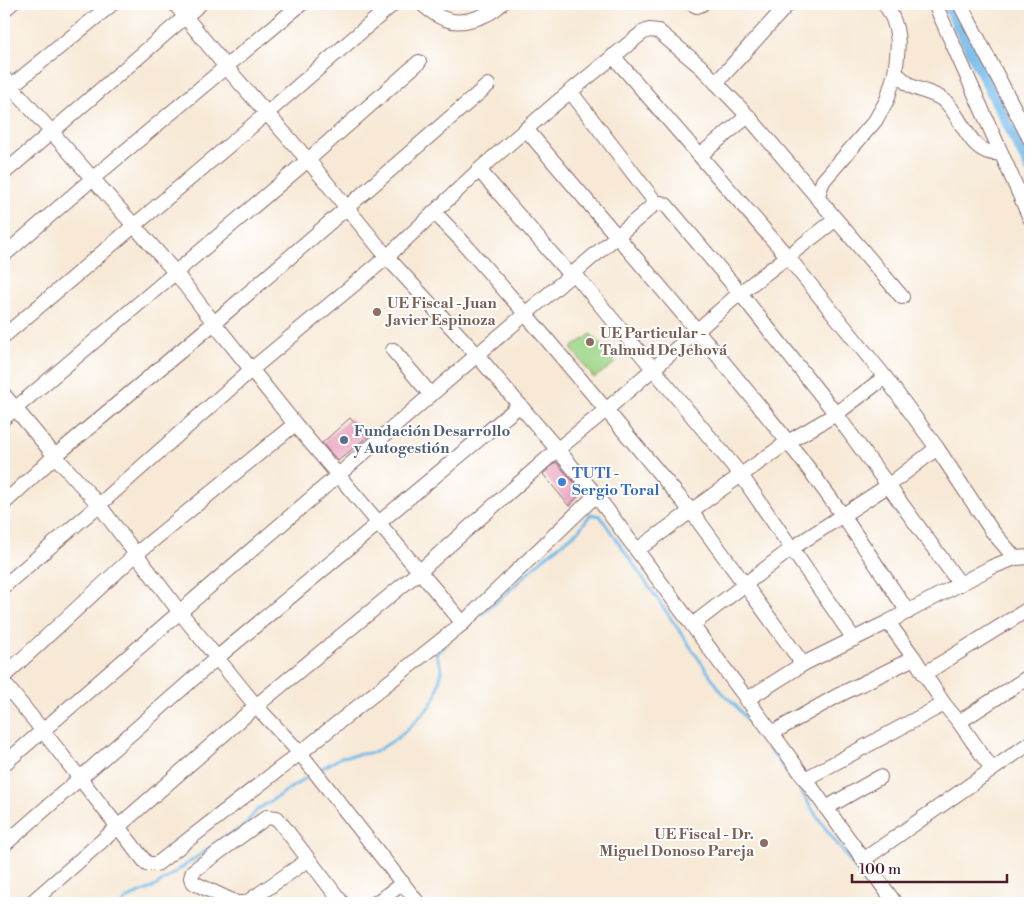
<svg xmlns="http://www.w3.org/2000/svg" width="1034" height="907" viewBox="0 0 1034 907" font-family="'Libre Bodoni',serif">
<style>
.green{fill:#a2d98b;stroke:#767c5b}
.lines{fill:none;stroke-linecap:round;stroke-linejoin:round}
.stream{stroke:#73bbeb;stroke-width:3}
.canal{stroke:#73bbeb;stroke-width:11}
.building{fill:#e99fbd}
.minor-casing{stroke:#876667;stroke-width:16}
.minor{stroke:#fff;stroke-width:14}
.education-dot{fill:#8d6e63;stroke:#fff;stroke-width:2}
.service-dot{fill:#5c6f8a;stroke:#fff;stroke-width:2}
.shop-dot{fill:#3f7fe0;stroke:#fff;stroke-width:2}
.labels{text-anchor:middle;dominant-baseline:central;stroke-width:4;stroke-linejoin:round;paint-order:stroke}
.education-label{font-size:15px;font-weight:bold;fill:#785e54;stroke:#fff;text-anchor:start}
.service-label{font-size:15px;font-weight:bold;fill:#4e5e75;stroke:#fff;text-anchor:start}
.shop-label{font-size:15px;font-weight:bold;fill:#366cbe;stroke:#fff;text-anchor:start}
</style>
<rect width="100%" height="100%" fill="#fff"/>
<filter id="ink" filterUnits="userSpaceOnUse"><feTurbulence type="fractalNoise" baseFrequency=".02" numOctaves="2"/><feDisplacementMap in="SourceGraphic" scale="10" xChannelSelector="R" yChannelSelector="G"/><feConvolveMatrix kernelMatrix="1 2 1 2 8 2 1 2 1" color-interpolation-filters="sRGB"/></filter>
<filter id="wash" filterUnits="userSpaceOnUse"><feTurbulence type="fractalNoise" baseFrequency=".0096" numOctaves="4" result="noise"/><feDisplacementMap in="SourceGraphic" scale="20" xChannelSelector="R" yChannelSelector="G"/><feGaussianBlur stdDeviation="1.12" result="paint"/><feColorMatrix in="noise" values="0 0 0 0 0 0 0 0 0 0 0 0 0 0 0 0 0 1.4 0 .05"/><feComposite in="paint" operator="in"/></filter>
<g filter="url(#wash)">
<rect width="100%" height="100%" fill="#f7e9d6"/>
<!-- green -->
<polygon class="green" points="591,334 615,363 594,378 571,348"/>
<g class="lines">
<!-- stream -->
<g class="stream">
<polyline points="482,614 507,593 540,561 578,531 591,514 600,516 721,691 737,707 797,785 818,818 881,903"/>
<polyline points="319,770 342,757 375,752 396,739 411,726 429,707 436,696 442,669 436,654 447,644"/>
<polyline points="123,903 128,898 154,887 227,836 244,826 257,810 312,774"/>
</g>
<!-- canal -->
<polyline class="canal" points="947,4 1030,169"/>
</g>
<g id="blocks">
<!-- building -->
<g class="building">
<polygon points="350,418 367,437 338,461 322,443"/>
<polygon points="556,462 582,492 569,506 543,474"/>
</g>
</g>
</g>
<g filter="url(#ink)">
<use href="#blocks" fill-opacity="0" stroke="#876667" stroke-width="1"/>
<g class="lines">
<!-- minor casing -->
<g class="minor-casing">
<g id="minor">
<polyline points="175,4 226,67 308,160 387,257 477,355 596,495 772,733 895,903"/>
<path d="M422,4c7,6 14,12 23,15 18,7 44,-3 56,-15"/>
<polyline points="693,4 697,6 702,4"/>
<path d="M885,4c16,24 14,42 10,69 6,4 12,11 18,14 11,5 22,6 32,14 18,17 25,56 56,52"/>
<polyline points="935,4 1030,218"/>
<polyline points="960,4 1030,139"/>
<polyline points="4,10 11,4"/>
<polyline points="613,56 787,256 885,377 937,448 992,531 1015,558"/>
<polyline points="4,78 175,272 214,323 295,424 463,623"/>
<polyline points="716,83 788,4"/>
<polyline points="570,91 656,203"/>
<polyline points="4,92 112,4"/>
<path d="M526,129c87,104 178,206 262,313 43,54 81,112 120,170"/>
<polyline points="700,155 748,116"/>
<polyline points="479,170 571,276"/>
<polyline points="4,173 200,4"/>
<polyline points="817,198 823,181 875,121 887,100 895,73"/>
<polyline points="434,212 461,240 523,311 691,511 803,664"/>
<polyline points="4,255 92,179 301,4"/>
<polyline points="574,273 741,475 854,639"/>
<polyline points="4,336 267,113 393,4"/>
<polyline points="393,350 431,395"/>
<polyline points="4,395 55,456 99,505 179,611 256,706 300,753 418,903"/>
<polyline points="4,418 308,160 419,62"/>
<polyline points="4,503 55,456 214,323 488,85"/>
<polyline points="637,550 741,475 788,442 836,414 885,377"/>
<polyline points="4,586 99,505 252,369 387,257 479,170 555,104 642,33 649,30 658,31 700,66 748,116 902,297"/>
<polyline points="888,622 914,658 944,704 959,722 992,769"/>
<polyline points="692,625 791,549 889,485 937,448"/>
<polyline points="924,674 1030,608"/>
<polyline points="4,676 136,554 295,424"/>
<polyline points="4,683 43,731 147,864 157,864 300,753 463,623 596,495"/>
<polyline points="746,700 803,664 888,622 992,567 1015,558 1030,557"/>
<polyline points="959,722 1030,676"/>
<polyline points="772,733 837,696 914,658"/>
<polyline points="4,764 477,355 656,203 661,203 666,205 740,293 836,414 960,584"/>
<polyline points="805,779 944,704"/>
<polyline points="826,808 880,777"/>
<polyline points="4,845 218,657 520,405"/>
<polyline points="863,860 1030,743"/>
<polyline points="31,903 256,706 420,571 558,449 606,410 740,293 835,220"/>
<polyline points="237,903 194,883 191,878 193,871 267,817 277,818 342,903"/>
<polyline points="240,903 246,903 308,860"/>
<polyline points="376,903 403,883"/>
</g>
</g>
<!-- minor -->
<use href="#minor" class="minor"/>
</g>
</g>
<!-- markers -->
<g class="education-dot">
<circle cx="377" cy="312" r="5"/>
<circle cx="590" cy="342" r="5"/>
<circle cx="764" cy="843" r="5"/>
</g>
<circle class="service-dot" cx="344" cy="440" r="5"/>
<circle class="shop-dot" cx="562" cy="482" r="5"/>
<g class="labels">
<!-- education labels -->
<g class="education-label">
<text x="387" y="303">UE Fiscal - Juan<tspan x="387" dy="17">Javier Espinoza</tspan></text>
<text x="600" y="333">UE Particular -<tspan x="600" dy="17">Talmud De Jehová</tspan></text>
<text x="754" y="834" text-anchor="end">UE Fiscal - Dr.<tspan x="754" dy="17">Miguel Donoso Pareja</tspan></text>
</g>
<!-- service labels -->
<g class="service-label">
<text x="354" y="431">Fundación Desarrollo<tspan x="354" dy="17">y Autogestión</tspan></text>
</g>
<!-- shop labels -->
<g class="shop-label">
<text x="572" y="473">TUTI -<tspan x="572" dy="17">Sergio Toral</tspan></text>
</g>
</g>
<!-- margin -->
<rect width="1034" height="907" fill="none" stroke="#fff" stroke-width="20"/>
<!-- scale -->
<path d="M852 874v8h155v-8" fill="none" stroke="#4a1f2b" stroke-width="2.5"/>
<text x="859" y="874" font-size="15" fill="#4a1f2b" stroke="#ffffff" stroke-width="4" paint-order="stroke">100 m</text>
</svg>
